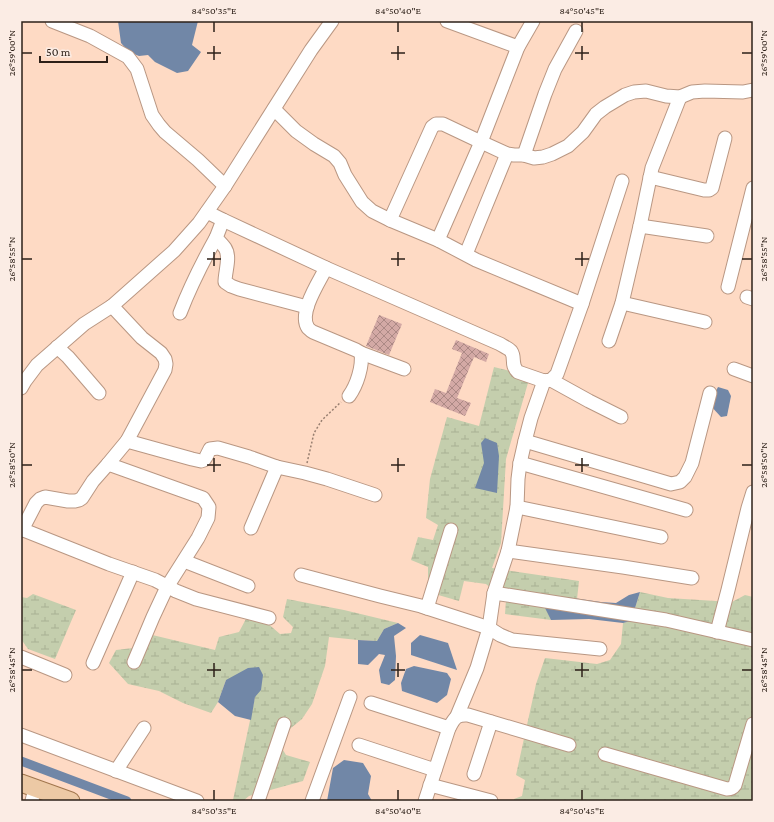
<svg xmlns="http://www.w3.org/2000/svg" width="774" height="822" viewBox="0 0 774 822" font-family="'Crimson Pro',serif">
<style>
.wetland{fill:url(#wetland-marsh)}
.water{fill:#7187a7}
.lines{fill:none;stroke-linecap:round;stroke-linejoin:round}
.canal{stroke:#7187a7;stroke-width:9}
.building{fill:url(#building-cross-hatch)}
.minor-casing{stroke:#b99783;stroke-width:15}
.major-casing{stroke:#a1764d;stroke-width:19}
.path{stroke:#987f70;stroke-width:1.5;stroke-dasharray:2 2;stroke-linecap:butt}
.minor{stroke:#fff;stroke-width:13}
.major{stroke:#ecc9a5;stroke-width:17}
.ticks{fill:none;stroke:#2d2018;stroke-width:1.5}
.neatline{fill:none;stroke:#2d2018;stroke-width:1.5}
.ticks-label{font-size:10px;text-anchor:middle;fill:#2d2018}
</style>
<defs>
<pattern id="wetland-marsh" width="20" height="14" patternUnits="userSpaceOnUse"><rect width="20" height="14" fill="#c4cead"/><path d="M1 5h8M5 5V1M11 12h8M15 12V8" fill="none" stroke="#a9b194"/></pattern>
<pattern id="building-cross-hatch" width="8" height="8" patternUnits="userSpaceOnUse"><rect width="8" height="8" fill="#d3a9a5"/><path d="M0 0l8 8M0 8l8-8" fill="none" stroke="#ac8985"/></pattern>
</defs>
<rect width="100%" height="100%" fill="#fedac4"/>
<!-- wetland -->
<g class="wetland">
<polygon points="494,367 530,376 506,459 501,543 492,568 579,581 577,599 566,597 545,607 551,620 505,614 506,601 486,584 464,581 459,601 428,592 428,567 411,560 418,537 433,540 438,525 426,518 430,479 447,417 479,426"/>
<polygon points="640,592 668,598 732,602 745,595 753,597 753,801 514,801 514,799 522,796 525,780 516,775 536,684 545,658 597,664 610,660 621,644 623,623 631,621"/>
<polygon points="33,594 76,610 55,659 28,649 21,639 21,597 27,598"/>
<polygon points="287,599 344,610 398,623 384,629 377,641 358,640 329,637 325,666 312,704 302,719 286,732 280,745 286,755 310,762 303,781 249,796 243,801 233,800 255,697 226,680 218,702 211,713 183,703 159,691 128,684 109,663 116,650 133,648 144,633 215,650 219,637 239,632 247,617 266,622 280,634 291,633 293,627 283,617"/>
</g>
<!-- water -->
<g class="water">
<polygon points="118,21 198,21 192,45 201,52 188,71 177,73 155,62 148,55 139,56 129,52 121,43"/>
<polygon points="718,387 728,390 731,396 727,416 721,417 709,404"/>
<polygon points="485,438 497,443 499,456 497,493 475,488 484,463 481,443"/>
<polygon points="640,592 631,621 623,623 589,619 551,620 545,608 566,597 601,602 616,603 629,595"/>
<polygon points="398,623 406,628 394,636 396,656 395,680 389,685 381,683 379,670 385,655 379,654 368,665 358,664 358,640 377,641 384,629"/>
<polygon points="420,635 448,643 457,670 411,655 411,643"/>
<polygon points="414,666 447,673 451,679 447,695 437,703 402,691 401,683 406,669"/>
<polygon points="259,667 263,675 261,690 255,697 251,720 235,716 218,702 226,680 248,668"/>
<polygon points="344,760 363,763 371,776 368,794 372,801 327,801 333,768"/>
</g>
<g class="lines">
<!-- canal -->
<polyline class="canal" points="21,761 127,801"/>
</g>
<!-- building -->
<g class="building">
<polygon points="379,315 402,324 389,355 366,346"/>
<polygon points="456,340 489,354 486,362 474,357 457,398 471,403 465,416 430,402 435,389 446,393 462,353 452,349"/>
</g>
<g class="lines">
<!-- minor casing -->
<g class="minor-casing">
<g id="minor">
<polyline points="52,21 90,36 128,57 137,69 152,115 159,125 165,132 198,160 225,186"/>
<polyline points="447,21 518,47"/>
<polyline points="274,109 296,131 314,144 334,156 340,163 345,175 362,202 372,211 390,220 438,240 476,260 582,304"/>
<polyline points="524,155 545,94 555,69 576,31"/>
<polyline points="650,177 704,190 709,190 712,188 725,138"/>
<path d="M207,212l16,8 103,48 174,76c3,2 8,4 11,7 5,7 -1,14 7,21l26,9 7,-1 6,-6 25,-70 40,-123"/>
<path d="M223,220l-7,18c3,3 7,7 9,10 6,9 0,23 0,34l6,4 8,3 68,18"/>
<polyline points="390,220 432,127 436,124 443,124 481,142 507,154 514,155 524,155 534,158 543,157 552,154 568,146 583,132 596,114 605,107 625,95 634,92 646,91 666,96 680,97 692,92 705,91 743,92 753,90"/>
<polyline points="640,226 707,236"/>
<polyline points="438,240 481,142 518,47 533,21"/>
<polyline points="466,254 507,154"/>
<path d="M326,268c-7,14 -28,45 -18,60 1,1 3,3 5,4l43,18 5,3c2,13 -4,32 -12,43"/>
<polyline points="728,287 753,188"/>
<polyline points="747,297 753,299"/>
<polyline points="622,303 705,322"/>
<path d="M180,313c10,-26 22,-50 36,-75"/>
<polyline points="609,341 622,303 640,226 652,168 680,97"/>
<polyline points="57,347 68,357 99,393"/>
<polyline points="361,353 404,369"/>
<polyline points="734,369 753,376"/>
<polyline points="551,380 589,401 621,417"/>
<polyline points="21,388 25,381 37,365 84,324 112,306 174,251 199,223 225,186 311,50 332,21"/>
<polyline points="127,441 192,459 201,461 204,460 206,457 210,449 218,448 249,457 277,467 305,473 327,479 375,495"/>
<polyline points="525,441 671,484 680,482 685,477 692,463 710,393"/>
<polyline points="520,463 686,510"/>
<polyline points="108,464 127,441 165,370 166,364 165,359 161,353 142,338 112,306"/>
<polyline points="517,507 661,537"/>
<polyline points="251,528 277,467"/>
<polyline points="21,529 109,564 155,580 176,591 196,599 269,618"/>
<polyline points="22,530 36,503 40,499 45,497 68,501 75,501 79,500 82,498 93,481 108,464 203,498 209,507 208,518 198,538 167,587 153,617 134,662"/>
<polyline points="508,551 623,567 692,578"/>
<polyline points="184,561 248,586"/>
<polyline points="301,575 380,596 421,606 489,628 500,635 512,640 600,649"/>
<polyline points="494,593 666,620 753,640"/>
<polyline points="427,608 451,530"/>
<polyline points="717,632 728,590 748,508 753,492"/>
<polyline points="21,657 65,675"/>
<polyline points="93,663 133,572"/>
<polyline points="371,703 449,728"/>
<polyline points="457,716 477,668 489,628 494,593 508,551 517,507 518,479 520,463 525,441 531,418 544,381"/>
<polyline points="21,735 197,801"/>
<polyline points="359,745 435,770"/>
<path d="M605,754l122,35c4,0 6,-1 8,-4l18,-61"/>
<polyline points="116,771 144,728"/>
<polyline points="474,774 491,722"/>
<polyline points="430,785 491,801"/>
<polyline points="32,801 35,788"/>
<polyline points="258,801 284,724"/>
<polyline points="312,801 350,697"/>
<path d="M425,801l24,-73c5,-9 7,-14 19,-13l101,30"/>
</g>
</g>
<!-- major casing -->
<g class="major-casing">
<polyline id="major" points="21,783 71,801"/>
</g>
<!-- path -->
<polyline class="path" points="307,463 314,433 322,420 341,402"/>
<!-- minor -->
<use href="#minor" class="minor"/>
<!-- major -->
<use href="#major" class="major"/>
</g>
<!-- ticks -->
<path class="ticks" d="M214,22v10M398,22v10M582,22v10M214,46v14M398,46v14M582,46v14M22,53h10M207,53h14M391,53h14M575,53h14M742,53h10M214,252v14M398,252v14M582,252v14M22,259h10M207,259h14M391,259h14M575,259h14M742,259h10M214,458v14M398,458v14M582,458v14M22,465h10M207,465h14M391,465h14M575,465h14M742,465h10M214,663v14M398,663v14M582,663v14M22,670h10M207,670h14M391,670h14M575,670h14M742,670h10M214,790v10M398,790v10M582,790v10"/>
<!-- border -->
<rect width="774" height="822" fill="none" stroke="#fbece4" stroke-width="44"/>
<!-- scale -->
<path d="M40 56v6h67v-6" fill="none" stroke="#2d2018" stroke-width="2"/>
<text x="46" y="56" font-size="12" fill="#2d2018" stroke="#fbece4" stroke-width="3" paint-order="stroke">50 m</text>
<rect x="22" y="22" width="730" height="778" class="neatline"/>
<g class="ticks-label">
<text x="214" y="14">84°50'35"E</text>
<text x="398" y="14">84°50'40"E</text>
<text x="582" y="14">84°50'45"E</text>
<text transform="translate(11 53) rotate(-90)" y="4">26°59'00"N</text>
<text transform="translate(763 53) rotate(-90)" y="4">26°59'00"N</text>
<text transform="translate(11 259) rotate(-90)" y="4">26°58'55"N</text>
<text transform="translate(763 259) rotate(-90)" y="4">26°58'55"N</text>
<text transform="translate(11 465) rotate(-90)" y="4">26°58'50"N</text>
<text transform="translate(763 465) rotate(-90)" y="4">26°58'50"N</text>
<text transform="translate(11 670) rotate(-90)" y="4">26°58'45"N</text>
<text transform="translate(763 670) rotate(-90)" y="4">26°58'45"N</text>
<text x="214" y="814">84°50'35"E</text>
<text x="398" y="814">84°50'40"E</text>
<text x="582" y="814">84°50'45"E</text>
</g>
</svg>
